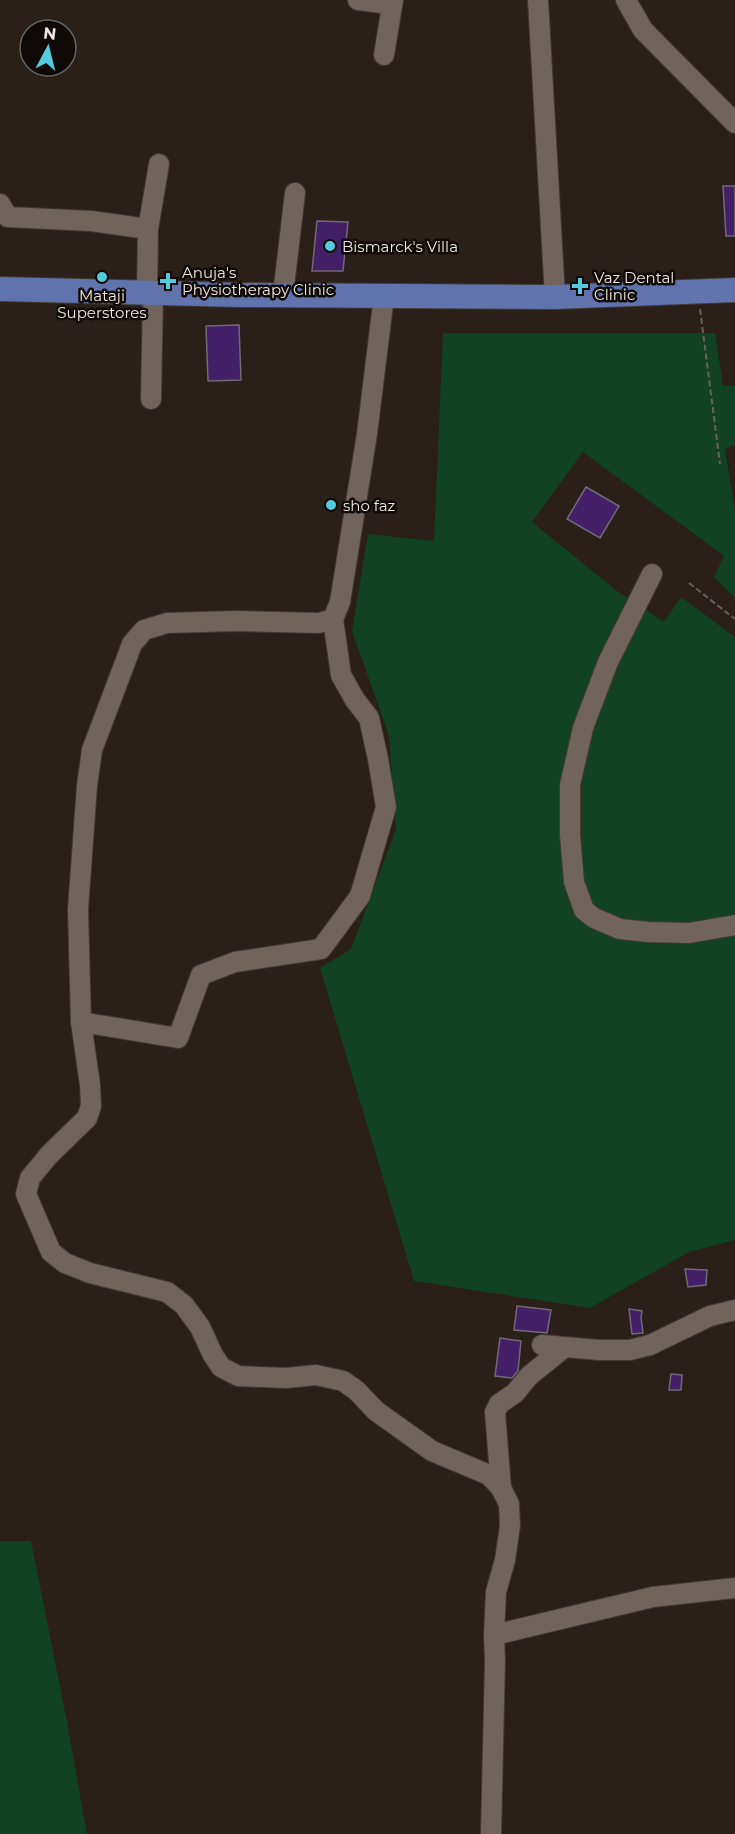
<svg xmlns="http://www.w3.org/2000/svg" width="735" height="1834" viewBox="0 0 735 1834" font-family="Montserrat,sans-serif">
<style>
.green{fill:#114224}
.building{fill:#421f66;stroke:#6f6a77;stroke-width:1.5}
.lines{fill:none;stroke-linecap:round;stroke-linejoin:round}
.minor-casing{stroke:#423a35;stroke-width:22}
.major-casing{stroke:#423a35;stroke-width:26}
.path{stroke:#6a605b;stroke-width:2;stroke-dasharray:6 3;stroke-linecap:butt}
.minor{stroke:#71645c;stroke-width:20}
.major{stroke:#6073ac;stroke-width:24}
.poi-dot{fill:#54cade;stroke:#0f0a08;stroke-width:2}
.labels{text-anchor:middle;dominant-baseline:central;stroke-width:5;stroke-linejoin:round;paint-order:stroke}
.poi-label{font-size:15px;fill:#eee7e2;stroke:#0f0a08;text-anchor:start}
</style>
<rect width="100%" height="100%" fill="#2a1f19"/>
<!-- green -->
<g class="green">
<polygon points="443,333 715,333 723,386 735,386 735,445 725,449 735,511 735,598 714,577 724,556 583,452 532,522 617,591 664,622 681,597 735,637 735,1240 689,1252 590,1308 414,1281 320,968 351,949 396,829 389,736 352,631 368,534 434,541"/>
<polygon points="0,1541 31,1541 67,1722 87,1834 0,1834"/>
</g>
<!-- building -->
<g class="building">
<polygon points="723,186 735,186 735,236 726,236"/>
<polygon points="317,221 348,222 343,271 312,271"/>
<polygon points="239,325 241,380 208,381 206,326"/>
<polygon points="586,487 619,506 600,538 567,519"/>
<polygon points="685,1269 707,1270 706,1285 688,1287"/>
<polygon points="517,1306 551,1310 547,1333 514,1330"/>
<polygon points="629,1309 642,1311 641,1318 643,1333 632,1334"/>
<polygon points="500,1338 521,1341 518,1371 512,1378 495,1376"/>
<polygon points="671,1374 682,1375 681,1390 669,1390"/>
</g>
<g class="lines">
<!-- minor casing -->
<g class="minor-casing">
<g id="minor">
<polyline points="358,0 382,3 383,0"/>
<polyline points="538,0 555,297"/>
<polyline points="626,0 643,30 735,123"/>
<polyline points="384,55 393,0"/>
<polyline points="0,204 8,217 91,221 148,229 147,293"/>
<polyline points="148,229 159,164"/>
<polyline points="283,295 295,193"/>
<polyline points="384,296 367,434 340,602 333,619 319,623 236,621 167,623 144,630 132,644 92,750 87,786 78,909 81,1022 90,1085 91,1106 87,1118 49,1155 30,1178 26,1194 51,1252 65,1263 90,1273 167,1292 184,1305 200,1327 213,1355 221,1367 238,1376 286,1378 316,1375 343,1381 356,1390 376,1411 432,1451 489,1475 501,1488 509,1504 510,1526 505,1560 496,1592 494,1635 495,1661 491,1834"/>
<polyline points="151,399 153,293"/>
<polyline points="652,574 608,662 583,728 570,785 570,835 574,882 584,910 594,918 620,929 648,932 689,933 735,925"/>
<polyline points="81,1022 178,1038 201,975 235,962 321,949 360,896 386,807 378,759 369,718 355,700 341,675 333,619"/>
<polyline points="542,1345 599,1350 630,1350 650,1345 710,1316 735,1310"/>
<polyline points="501,1488 495,1412 499,1404 515,1393 529,1376 565,1347"/>
<polyline points="494,1635 653,1597 735,1588"/>
</g>
</g>
<!-- major casing -->
<g class="major-casing">
<polyline id="major" points="0,289 239,295 555,297 735,290"/>
</g>
<!-- path -->
<g class="path">
<polyline points="700,309 720,464"/>
<polyline points="689,583 735,619"/>
</g>
<!-- minor -->
<use href="#minor" class="minor"/>
<!-- major -->
<use href="#major" class="major"/>
</g>
<!-- markers -->
<g class="poi-dot">
<circle cx="330" cy="246" r="6"/>
<circle cx="102" cy="277" r="6"/>
<path d="M165 272h6v6h6v6h-6v6h-6v-6h-6v-6h6z"/>
<path d="M577 277h6v6h6v6h-6v6h-6v-6h-6v-6h6z"/>
<circle cx="331" cy="505" r="6"/>
</g>
<g class="labels">
<!-- poi labels -->
<g class="poi-label">
<text x="342" y="246">Bismarck's Villa</text>
<text x="182" y="272">Anuja's<tspan x="182" dy="17">Physiotherapy Clinic</tspan></text>
<text x="594" y="277">Vaz Dental<tspan x="594" dy="17">Clinic</tspan></text>
<text x="102" y="295" text-anchor="middle">Mataji<tspan x="102" dy="17">Superstores</tspan></text>
<text x="343" y="505">sho faz</text>
</g>
</g>
<!-- north arrow -->
<g transform="translate(48 48) rotate(7)"><circle r="28" fill="#0f0a08" stroke="#68625f" stroke-width="1.5"/>
<path d="M0-4.5L10 22L0 15L-10 22Z" fill="#54cade"/>
<text y="-9" font-size="16" font-weight="bold" text-anchor="middle" fill="#eee7e2">N</text>
</g>
</svg>
